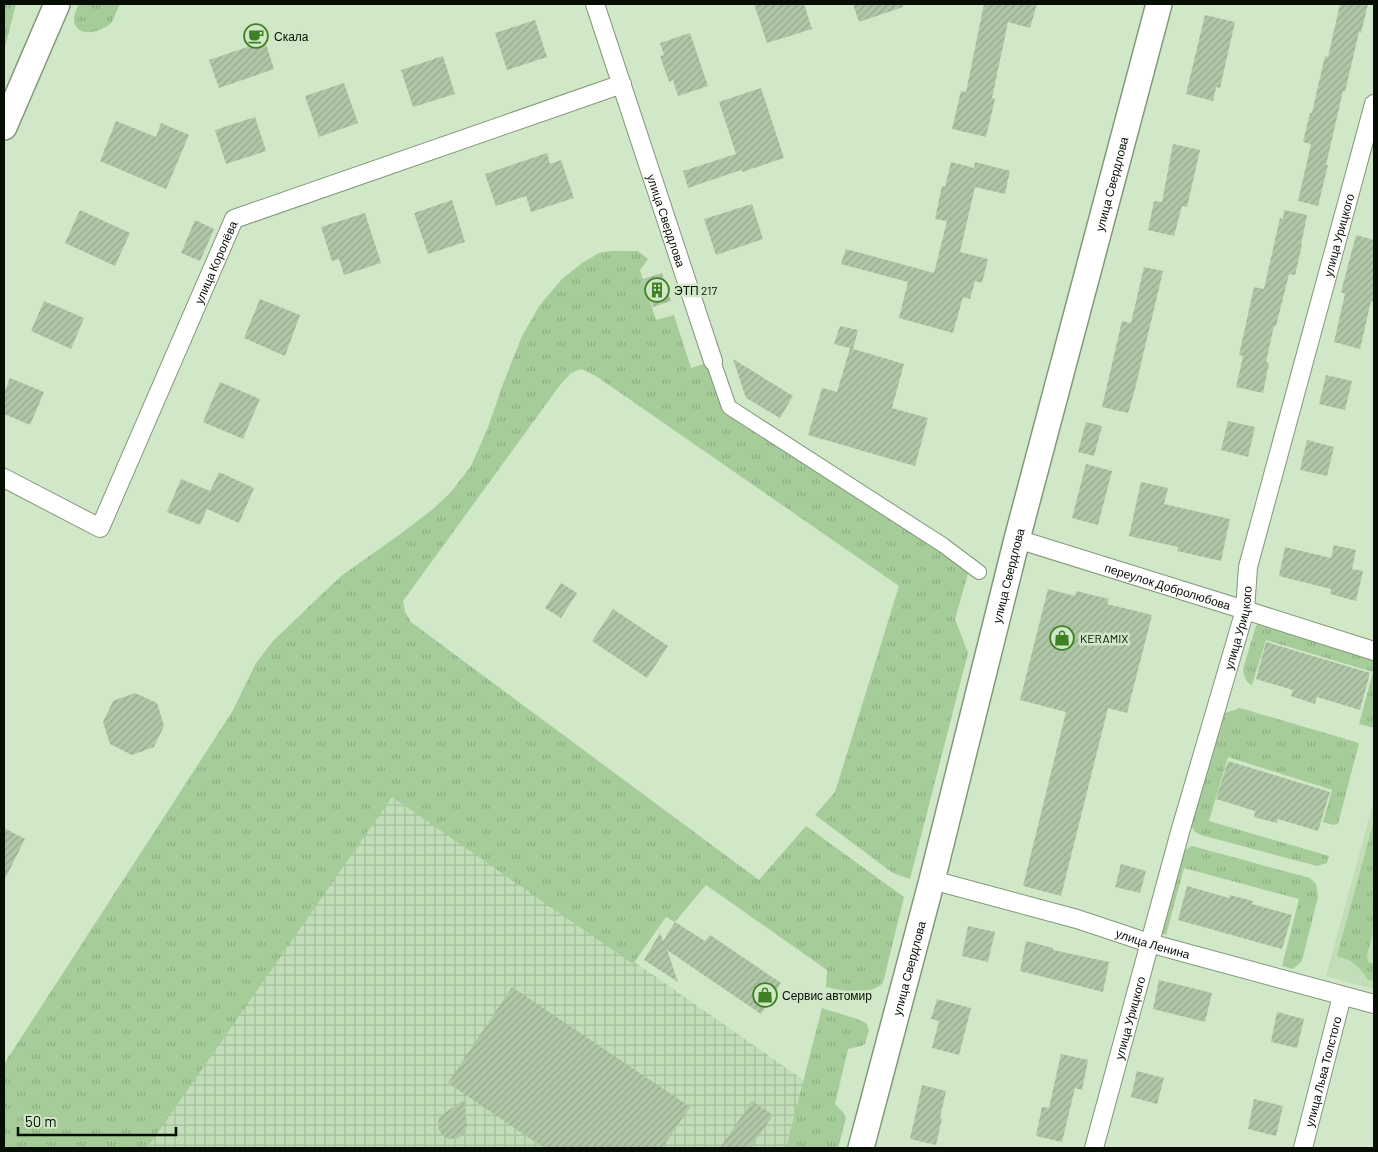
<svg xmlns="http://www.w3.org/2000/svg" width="1378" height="1152" viewBox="0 0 1378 1152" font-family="Barlow,sans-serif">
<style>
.built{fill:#c2deb8}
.industrial{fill:url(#industrial-grid)}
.grass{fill:url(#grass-tufts)}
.building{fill:url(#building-hatch)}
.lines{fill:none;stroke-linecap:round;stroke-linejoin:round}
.pedestrian-casing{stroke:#82987a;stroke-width:16}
.minor-casing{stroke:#82987a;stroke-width:20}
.secondary-casing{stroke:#82987a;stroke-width:28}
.pedestrian{stroke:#fff;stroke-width:14}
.minor{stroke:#fff;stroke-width:18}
.secondary{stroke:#fff;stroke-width:25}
.labels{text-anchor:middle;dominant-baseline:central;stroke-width:5;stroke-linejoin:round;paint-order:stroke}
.poi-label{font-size:12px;fill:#070f05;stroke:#d0e8c8;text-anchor:start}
.street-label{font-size:12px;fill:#070f05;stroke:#d0e8c8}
</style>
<defs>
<pattern id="industrial-grid" width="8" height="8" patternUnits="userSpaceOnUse" patternTransform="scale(1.25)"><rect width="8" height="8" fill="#c2deb8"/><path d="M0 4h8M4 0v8" fill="none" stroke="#a5bd9d"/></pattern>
<pattern id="grass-tufts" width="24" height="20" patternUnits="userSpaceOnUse" patternTransform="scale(1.25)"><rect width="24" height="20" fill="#a6cc99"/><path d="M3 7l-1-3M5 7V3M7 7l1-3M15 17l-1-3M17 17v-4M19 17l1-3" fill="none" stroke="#8dae82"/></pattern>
<pattern id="building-hatch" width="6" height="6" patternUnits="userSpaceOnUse" patternTransform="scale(1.25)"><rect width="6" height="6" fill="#afc6a7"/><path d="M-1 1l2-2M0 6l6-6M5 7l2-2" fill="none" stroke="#95a98e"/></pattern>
</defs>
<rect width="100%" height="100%" fill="#d0e8c8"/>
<!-- built -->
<polygon class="built" points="1374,800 1374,989 1326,976"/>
<!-- industrial -->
<polygon class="industrial" points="391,792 805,1081 799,1148 141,1148"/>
<!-- grass -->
<g class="grass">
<polygon points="4,4 16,4 4,51"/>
<path d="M79,4h41c-3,5 -5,13 -8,18 -9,11 -38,17 -38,-3 0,-5 3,-11 5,-15z"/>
<path d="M610,251h28l10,8 -8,11 16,50 18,-5 17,53 19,-6 16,47 243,161 -14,49 13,34 -58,226 -17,-6 -78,-58 20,-23 64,-206 -303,-210 -15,-7 -10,4 -11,12 -157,216 2,11 6,10 348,258 47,-54 98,71 -21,86c-16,14 -38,8 -57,4l1,-17 -121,-85 -31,37 -9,-5 -33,47 -241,-167 -245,351h-143v-84l228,-352 24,-49 17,-22 68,-65 58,-41 34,-26 18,-17 20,-26 16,-36 16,-46 19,-48 18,-31 22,-26 20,-16 17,-10z"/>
<path d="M1261,620l113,36v71h-4l-11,-3 14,-52 -107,-32 -14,45c-7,-3 -8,-9 -9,-16l13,-43z"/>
<polygon points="1240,708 1359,743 1338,824 1333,825 1323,822 1332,790 1228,757 1209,821 1329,856 1327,863 1317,866 1201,835 1195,832 1190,824 1225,713"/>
<path d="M1374,820v109l-7,26 1,7 6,2v17l-6,-1c-8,-13 -15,-20 -31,-24z"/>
<polygon points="1192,846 1310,878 1316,884 1318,897 1302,961 1293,969 1282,966 1299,899 1184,868 1166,935 1162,934 1184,850"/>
<polygon points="822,1008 857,1019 866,1023 869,1030 865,1044 861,1046 848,1049 835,1104 843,1112 846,1118 838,1148 786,1148"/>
</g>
<!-- building -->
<g class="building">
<polygon points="754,4 804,4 812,29 767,43"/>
<polygon points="853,4 903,4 903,7 859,22"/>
<polygon points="984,4 1037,4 1030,28 1008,22 992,98 995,99 986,137 952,129 961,91 966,92"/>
<polygon points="1340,4 1368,4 1361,33 1359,32 1345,92 1343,91 1326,165 1328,165 1318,206 1298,201 1311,144 1303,142 1310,113 1312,113 1325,56 1328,57"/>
<polygon points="1205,15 1235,22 1220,88 1216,87 1213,101 1186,94"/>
<polygon points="535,20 547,57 507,70 495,33"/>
<polygon points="690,33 708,86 678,96 673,80 669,82 660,56 664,55 660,43"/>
<polygon points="265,41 274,69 219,88 209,60"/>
<polygon points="443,56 455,94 413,107 401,70"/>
<polygon points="344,83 358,123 319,137 305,96"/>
<polygon points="761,88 784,158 742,172 741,170 688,188 683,171 736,154 719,102"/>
<polygon points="255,117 266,151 226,164 215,130"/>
<polygon points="116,121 156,137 161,123 189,135 166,189 100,161"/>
<polygon points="1173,144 1200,150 1187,207 1182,206 1174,236 1148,230 1154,201 1162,202"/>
<polygon points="547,153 550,164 561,160 574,198 531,212 526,196 496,206 485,174"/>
<polygon points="951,162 974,168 975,162 1010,171 1005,194 975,187 960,252 988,259 982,283 975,281 970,299 963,297 953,333 899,318 908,282 841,264 846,249 934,273 947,221 935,219 942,186 945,187"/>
<polygon points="452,200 465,242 428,254 414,213"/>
<polygon points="752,204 763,239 716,255 704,219"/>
<polygon points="80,210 130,233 115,266 65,243"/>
<polygon points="1284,210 1307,215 1301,245 1302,245 1295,275 1289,274 1276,326 1274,326 1266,362 1269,363 1263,393 1236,387 1243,356 1239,355 1254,287 1264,289 1280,218 1283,219"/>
<polygon points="365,213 381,263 344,275 339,259 332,261 321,227"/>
<polygon points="195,220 214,229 200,261 181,253"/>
<polygon points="1356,235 1374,240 1374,302 1371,301 1360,349 1334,342 1345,294 1341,292"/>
<polygon points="1144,267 1163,271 1135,389 1128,413 1102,407 1122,321 1131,323"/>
<polygon points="662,273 671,301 653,307 643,279"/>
<polygon points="260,299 300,315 285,356 244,338"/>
<polygon points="44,301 84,318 71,349 31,331"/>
<polygon points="840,326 858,330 853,349 834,344"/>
<polygon points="850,348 904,364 892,408 928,418 915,466 808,435 822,388 837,392"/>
<polygon points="733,359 793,396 780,418 746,398"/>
<polygon points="1326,375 1352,381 1345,410 1319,404"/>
<polygon points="10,378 44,392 30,425 4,414 4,393"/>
<polygon points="220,382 260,399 243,439 203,422"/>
<polygon points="1228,421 1255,427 1248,457 1221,450"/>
<polygon points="1086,422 1102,426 1094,456 1078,452"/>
<polygon points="1307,440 1334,447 1327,476 1300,470"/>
<polygon points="1086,464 1112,471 1098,525 1072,518"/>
<polygon points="219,472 254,488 239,523 207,509 200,525 167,512 181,479 210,491"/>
<polygon points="1141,482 1168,488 1164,504 1230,519 1221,561 1177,551 1178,547 1129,536"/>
<polygon points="1334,545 1356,550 1352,569 1363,571 1356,601 1330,594 1331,589 1279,576 1285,547 1331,558"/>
<polygon points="561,583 577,593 561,618 545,608"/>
<polygon points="1048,589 1075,596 1076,591 1109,599 1107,604 1152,615 1127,713 1108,708 1061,896 1023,886 1066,712 1020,700"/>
<polygon points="613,609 668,646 647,678 592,641"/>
<polygon points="1266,642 1370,673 1360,710 1317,697 1315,704 1291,696 1293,690 1256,679"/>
<polygon points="135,693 157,703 164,726 154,747 132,755 110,744 103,722 113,701"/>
<polygon points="1228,761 1330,792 1318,831 1278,819 1277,823 1254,817 1255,811 1216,799"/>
<polygon points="4,828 25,839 4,881"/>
<polygon points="1121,864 1146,871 1140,893 1115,887"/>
<polygon points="1187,886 1229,898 1230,895 1253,901 1252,904 1292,915 1282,949 1178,920"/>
<polygon points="675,922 705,941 710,935 781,983 761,1014 667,950 678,982 644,960 660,933 663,941"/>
<polygon points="968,926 995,932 988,962 962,956"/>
<polygon points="1026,941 1053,948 1053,950 1109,962 1103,992 1020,971"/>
<polygon points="1159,980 1212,993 1205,1022 1153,1009"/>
<polygon points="512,987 690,1107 662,1148 544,1148 448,1083"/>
<polygon points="937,999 971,1008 959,1055 932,1048 939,1021 931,1019"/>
<polygon points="1277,1012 1304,1019 1297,1048 1271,1042"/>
<polygon points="1061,1054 1088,1060 1082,1090 1075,1088 1062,1142 1036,1136 1042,1107 1049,1108"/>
<polygon points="1137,1071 1164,1078 1157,1104 1131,1097"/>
<polygon points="922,1085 946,1091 940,1118 942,1118 936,1145 910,1139"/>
<polygon points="1254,1099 1283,1106 1276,1136 1248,1129"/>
<polygon points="464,1100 467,1126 465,1132 458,1138 449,1139 443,1136 439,1130 438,1124 439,1118 443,1114"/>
<polygon points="752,1101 773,1115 750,1148 720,1148"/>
</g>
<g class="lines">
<!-- pedestrian casing -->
<g class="pedestrian-casing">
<polyline id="pedestrian" points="713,361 729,407 943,545 979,572"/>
</g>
<!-- minor casing -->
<g class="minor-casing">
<g id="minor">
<path id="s1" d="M595,4l118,357"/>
<path id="s2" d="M4,478l96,50 134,-309 388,-135"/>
<path id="s3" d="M1017,539l228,71 129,41"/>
<path id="s4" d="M932,880l145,39 72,24 225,61"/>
<path id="s5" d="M1094,1148l86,-316 65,-222 3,-43 126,-463"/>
<path id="s6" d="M1303,1148l39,-152"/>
</g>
</g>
<!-- secondary casing -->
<g class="secondary-casing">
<g id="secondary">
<polyline points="4,127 57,4"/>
<path id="s7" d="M861,1148l71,-268 85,-341 142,-535"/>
</g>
</g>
<!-- pedestrian -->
<use href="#pedestrian" class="pedestrian"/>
<!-- minor -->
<use href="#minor" class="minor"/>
<!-- secondary -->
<use href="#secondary" class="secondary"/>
</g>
<!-- icons -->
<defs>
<g id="cafe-ring" transform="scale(1.25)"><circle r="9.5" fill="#d0e8c8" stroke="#408223" stroke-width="1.5"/><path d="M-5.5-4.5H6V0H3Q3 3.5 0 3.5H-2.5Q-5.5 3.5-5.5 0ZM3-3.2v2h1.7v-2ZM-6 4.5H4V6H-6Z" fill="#408223"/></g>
<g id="building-ring" transform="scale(1.25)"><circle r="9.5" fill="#d0e8c8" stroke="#408223" stroke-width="1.5"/><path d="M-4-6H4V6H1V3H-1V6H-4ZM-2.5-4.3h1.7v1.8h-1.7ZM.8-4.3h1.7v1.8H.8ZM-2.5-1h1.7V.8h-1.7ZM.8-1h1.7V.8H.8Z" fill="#408223"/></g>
<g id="shop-ring" transform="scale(1.25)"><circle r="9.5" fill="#d0e8c8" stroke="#408223" stroke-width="1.5"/><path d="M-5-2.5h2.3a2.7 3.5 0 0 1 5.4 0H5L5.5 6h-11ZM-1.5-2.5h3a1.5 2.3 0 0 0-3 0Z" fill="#408223"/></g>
</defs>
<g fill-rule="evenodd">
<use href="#cafe-ring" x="256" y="36"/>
<use href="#building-ring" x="657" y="290"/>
<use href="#shop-ring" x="1062" y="638"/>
<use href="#shop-ring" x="765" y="995"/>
</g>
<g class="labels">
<!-- poi labels -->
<g class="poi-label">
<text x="274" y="36">Скала</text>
<text x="674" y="290">ЭТП 217</text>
<text x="1080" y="638">KERAMIX</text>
<text x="782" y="995">Сервис автомир</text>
</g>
<!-- street labels -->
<g class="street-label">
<text stroke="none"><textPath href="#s7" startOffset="996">улица Свердлова</textPath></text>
<text stroke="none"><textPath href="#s1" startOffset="228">улица Свердлова</textPath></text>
<text stroke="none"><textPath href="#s5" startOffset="946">улица Урицкого</textPath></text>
<text stroke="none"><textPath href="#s2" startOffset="398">улица Королёва</textPath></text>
<text stroke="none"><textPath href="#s7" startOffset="591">улица Свердлова</textPath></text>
<text stroke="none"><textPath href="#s3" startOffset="158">переулок Добролюбова</textPath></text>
<text stroke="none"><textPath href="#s5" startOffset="540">улица Урицкого</textPath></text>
<text stroke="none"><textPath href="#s4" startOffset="230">улица Ленина</textPath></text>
<text stroke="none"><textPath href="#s7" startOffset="186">улица Свердлова</textPath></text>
<text stroke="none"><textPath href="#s5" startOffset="135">улица Урицкого</textPath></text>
<text stroke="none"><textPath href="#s6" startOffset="79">улица Льва Толстого</textPath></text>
</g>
</g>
<!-- border -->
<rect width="1378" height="1152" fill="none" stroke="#070f05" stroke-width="10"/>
<!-- scale -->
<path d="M18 1127v8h158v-8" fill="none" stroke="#070f05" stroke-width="2.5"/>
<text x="25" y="1127" font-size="15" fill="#070f05" stroke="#d0e8c8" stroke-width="4" paint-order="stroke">50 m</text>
</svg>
